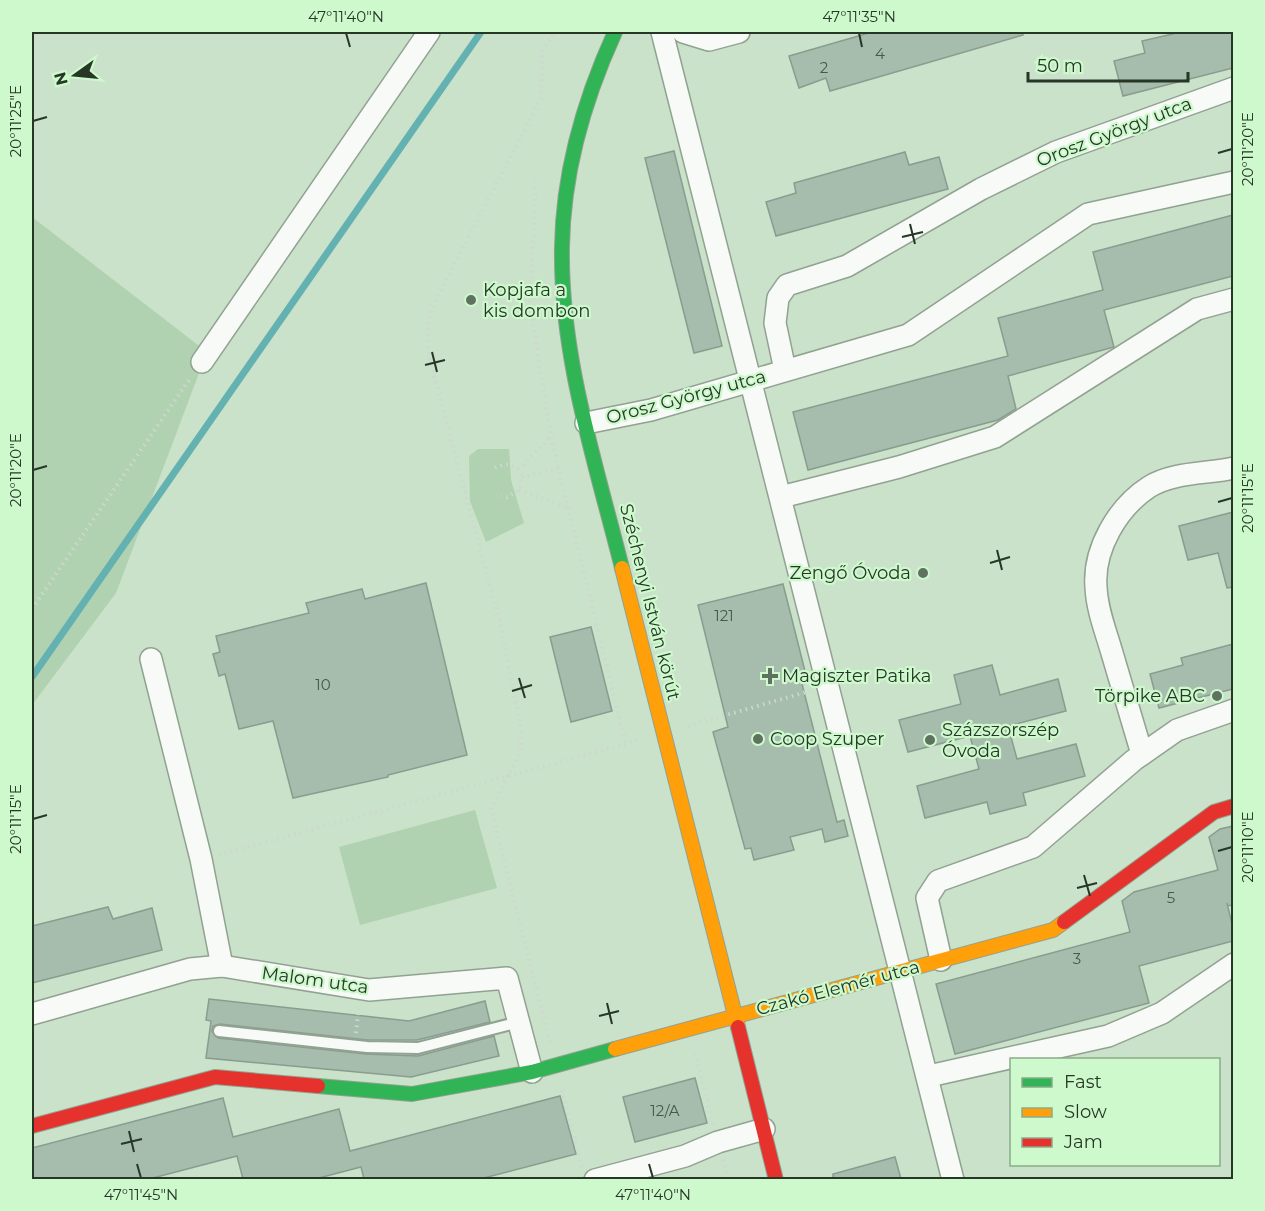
<svg xmlns="http://www.w3.org/2000/svg" width="1265" height="1211" viewBox="0 0 1265 1211" font-family="Montserrat,sans-serif">
<style>
.green{fill:#b0d2b0}
.lines{fill:none;stroke-linecap:round;stroke-linejoin:round}
.stream{stroke:#64b1b2;stroke-width:7}
.building{fill:#a6bcad;stroke:#889d8f;stroke-width:1.5}
.lane-casing{stroke:#91a291;stroke-width:14}
.street-casing{stroke:#91a291;stroke-width:24}
.fast-casing{stroke:#91a291;stroke-width:16}
.slow-casing{stroke:#91a291;stroke-width:16}
.jam-casing{stroke:#91a291;stroke-width:16}
.path{stroke:#cfd7cf;stroke-width:4;stroke-dasharray:1.5 4.5;stroke-linecap:butt}
.lane{stroke:#f7faf7;stroke-width:10}
.street{stroke:#f7faf7;stroke-width:21}
.fast{stroke:#30b455;stroke-width:14}
.slow{stroke:#ff9f0a;stroke-width:14}
.jam{stroke:#e5322d;stroke-width:14}
.ticks{fill:none;stroke:#263726;stroke-width:2}
.poi-dot{fill:#5f725f;stroke:#cdf9cd;stroke-width:2}
.labels{text-anchor:middle;dominant-baseline:central;stroke-width:4.5;stroke-linejoin:round;paint-order:stroke}
.number-label{font-size:15px;fill:#465848}
.street-label{font-size:18px;fill:#263726;stroke:#cdf9cd}
.poi-label{font-size:18px;fill:#263726;stroke:#cdf9cd;text-anchor:start}
.neatline{fill:none;stroke:#263726;stroke-width:2}
.ticks-label{font-size:15px;text-anchor:middle;fill:#263726}
</style>
<rect width="100%" height="100%" fill="#cae1ca"/>
<!-- green -->
<g class="green">
<polygon points="32,217 207,352 116,593 32,705"/>
<polygon points="478,449 509,449 511,480 524,523 486,542 470,501 469,456"/>
<polygon points="475,810 497,888 360,925 339,847"/>
</g>
<g class="lines">
<!-- stream -->
<polyline class="stream" points="32,677 481,32"/>
</g>
<!-- building -->
<g class="building">
<polygon points="872,32 1023,32 1023,35 830,91 826,78 799,88 789,56"/>
<polygon points="1181,32 1233,32 1233,68 1123,96 1114,61 1145,53 1142,41"/>
<polygon points="674,151 722,346 694,353 645,158"/>
<polygon points="905,152 909,165 939,157 948,189 776,236 766,202 796,193 794,183"/>
<polygon points="1233,215 1233,276 1104,310 1114,347 1008,376 1016,409 998,420 808,470 793,412 1008,356 998,318 1103,290 1093,252"/>
<polygon points="1233,512 1233,587 1227,588 1218,553 1188,560 1179,526"/>
<polygon points="426,583 467,755 388,775 388,777 293,798 273,721 239,729 225,674 219,676 213,654 220,652 216,636 309,613 306,603 362,589 365,599"/>
<polygon points="783,584 808,683 802,684 837,822 844,820 848,836 825,842 822,829 790,837 794,850 754,860 751,848 745,849 713,732 728,727 698,605"/>
<polygon points="591,627 612,711 571,722 550,637"/>
<polygon points="1233,644 1233,689 1159,708 1150,674 1183,665 1181,658"/>
<polygon points="992,665 1000,695 1058,679 1066,711 1008,726 1017,759 1076,744 1085,776 1023,793 1026,805 990,814 987,802 925,818 917,786 979,769 970,736 908,752 899,720 961,704 954,675"/>
<polygon points="1233,826 1233,905 1228,906 1227,903 1233,928 1233,941 1139,966 1149,1003 955,1054 936,984 1130,932 1122,901 1134,892 1218,870 1209,837 1220,829"/>
<polygon points="108,907 113,919 152,908 162,950 32,983 32,926"/>
<polygon points="209,999 409,1021 485,1001 490,1022 417,1040 367,1040 220,1024 213,1026 212,1031 218,1038 366,1054 418,1056 494,1036 499,1056 411,1077 206,1058 211,1021 206,1020"/>
<polygon points="695,1078 707,1123 635,1142 623,1097"/>
<polygon points="560,1096 576,1154 480,1179 364,1179 361,1167 315,1179 243,1179 237,1156 149,1179 32,1179 32,1148 223,1098 233,1137 339,1109 350,1151"/>
<polygon points="895,1157 901,1179 833,1179 833,1174"/>
</g>
<g class="lines">
<!-- lane casing -->
<g class="lane-casing">
<polyline id="lane" points="219,1031 367,1047 418,1048 519,1022"/>
</g>
<!-- street casing -->
<g class="street-casing">
<g id="street">
<polyline points="662,32 953,1180"/>
<polyline points="683,32 709,40 739,32"/>
<polyline points="202,362 429,32"/>
<polyline points="785,370 775,323 778,298 787,285 847,266 981,189 1056,152 1234,88"/>
<polyline points="586,423 651,410 908,335 1088,214 1234,182"/>
<polyline points="781,497 899,467 995,437 1197,309 1234,299"/>
<polyline points="151,659 201,859 222,966"/>
<path d="M1142,754c-10,-34 -20,-67 -30,-101 -6,-21 -15,-43 -16,-66 -3,-38 22,-80 53,-100 23,-15 58,-13 85,-19"/>
<polyline points="941,960 927,898 938,881 1033,847 1134,760 1177,730 1234,710"/>
<polyline points="32,1014 190,969 222,966 369,990 507,978 532,1072"/>
<polyline points="929,1076 1108,1036 1162,1013 1234,964"/>
<polyline points="595,1180 685,1156 718,1142 764,1129"/>
</g>
</g>
<!-- fast casing -->
<g class="fast-casing">
<g id="fast">
<path d="M615,32c-31,68 -52,139 -53,215 -2,109 34,217 60,321"/>
<polyline points="318,1086 412,1094 532,1072 615,1049"/>
</g>
</g>
<!-- slow casing -->
<g class="slow-casing">
<g id="slow">
<polyline points="622,568 738,1027"/>
<polyline points="615,1049 1053,930 1064,922"/>
</g>
</g>
<!-- jam casing -->
<g class="jam-casing">
<g id="jam">
<polyline points="1064,922 1214,812 1234,806"/>
<polyline points="738,1027 776,1180"/>
<polyline points="32,1126 215,1077 318,1086"/>
</g>
</g>
<!-- path -->
<g class="path">
<polyline points="536,181 530,305 551,437 626,745"/>
<path d="M495,468c12,-7 22,-3 27,9l-3,13 -12,7 -6,-1"/>
<polyline points="518,469 551,437"/>
<polyline points="522,477 558,469"/>
<polyline points="519,490 567,507"/>
<polyline points="32,609 191,377"/>
<polyline points="688,726 810,691"/>
<polyline points="219,855 640,740"/>
<polyline points="356,1033 359,1007"/>
<polyline points="550,1042 491,809 520,752 522,733 501,627 429,356 427,332 431,310 541,98 542,53 554,32"/>
<polyline points="695,1053 713,1124"/>
<polyline points="562,1090 582,1167"/>
<polyline points="723,1160 728,1180"/>
</g>
<!-- lane -->
<use href="#lane" class="lane"/>
<!-- street -->
<use href="#street" class="street"/>
<!-- fast -->
<use href="#fast" class="fast"/>
<!-- slow -->
<use href="#slow" class="slow"/>
<!-- jam -->
<use href="#jam" class="jam"/>
</g>
<!-- ticks -->
<path class="ticks" d="M346,33l4,14M859,33l3,14M33,121l14,-4M1218,153l14,-4M910,224l5,20M902,237l21,-5M432,352l5,20M425,365l20,-5M33,470l14,-4M1218,502l14,-4M997,550l5,20M990,563l20,-6M519,678l6,20M512,691l20,-6M33,819l14,-4M1218,851l14,-4M1084,875l6,21M1077,888l20,-5M607,1003l5,21M599,1016l20,-5M129,1131l5,21M121,1144l21,-5M137,1164l4,14M649,1164l4,14"/>
<!-- markers -->
<g class="poi-dot">
<circle cx="471" cy="300" r="6"/>
<circle cx="923" cy="573" r="6"/>
<path d="M767 667h6v6h6v6h-6v6h-6v-6h-6v-6h6z"/>
<circle cx="1217" cy="696" r="6"/>
<circle cx="758" cy="739" r="6"/>
<circle cx="930" cy="740" r="6"/>
</g>
<g class="labels">
<!-- number labels -->
<g class="number-label">
<text x="880" y="53">4</text>
<text x="824" y="67">2</text>
<text x="724" y="615">121</text>
<text x="323" y="684">10</text>
<text x="1171" y="897">5</text>
<text x="1077" y="958">3</text>
<text x="665" y="1110">12/A</text>
</g>
<!-- street labels -->
<g class="street-label">
<text transform="translate(1114 132) rotate(-21)">Orosz György utca</text>
<text transform="translate(686 397) rotate(-15)">Orosz György utca</text>
<text transform="translate(650 602) rotate(76)">Széchenyi István körút</text>
<text transform="translate(315 980) rotate(8)">Malom utca</text>
<text transform="translate(838 988) rotate(-15)">Czakó Elemér utca</text>
</g>
<!-- poi labels -->
<g class="poi-label">
<text x="483" y="290">Kopjafa a<tspan x="483" dy="21">kis dombon</tspan></text>
<text x="911" y="573" text-anchor="end">Zengő Óvoda</text>
<text x="782" y="676">Magiszter Patika</text>
<text x="1205" y="696" text-anchor="end">Törpike ABC</text>
<text x="942" y="730">Százszorszép<tspan x="942" dy="21">Óvoda</tspan></text>
<text x="770" y="739">Coop Szuper</text>
</g>
</g>
<!-- border -->
<rect width="1265" height="1211" fill="none" stroke="#cdf9cd" stroke-width="66"/>
<!-- legend -->
<rect x="1010" y="1058" width="210" height="108" fill="#cdf9cd" stroke="#8aab8a" stroke-width="1.5"/>
<rect x="1022" y="1078" width="30" height="9" fill="#30b455" stroke="#8aab8a" stroke-width="1.5"/>
<text x="1064" y="1088" font-size="18" fill="#263726">Fast</text>
<rect x="1022" y="1108" width="30" height="9" fill="#ff9f0a" stroke="#8aab8a" stroke-width="1.5"/>
<text x="1064" y="1118" font-size="18" fill="#263726">Slow</text>
<rect x="1022" y="1138" width="30" height="9" fill="#e5322d" stroke="#8aab8a" stroke-width="1.5"/>
<text x="1064" y="1148" font-size="18" fill="#263726">Jam</text>
<!-- north arrow -->
<g transform="translate(75 75) rotate(255)" stroke="#cdf9cd" stroke-width="4.5" paint-order="stroke">
<path d="M0-4.5L10 22L0 15L-10 22Z" fill="#263726"/>
<text y="-9" font-size="16" font-weight="bold" text-anchor="middle" fill="#263726">N</text>
</g>
<!-- scale -->
<path d="M1028 72v9h160v-9" fill="none" stroke="#263726" stroke-width="3"/>
<text x="1037" y="72" font-size="18" fill="#263726" stroke="#cdf9cd" stroke-width="4.5" paint-order="stroke">50 m</text>
<rect x="33" y="33" width="1199" height="1145" class="neatline"/>
<g class="ticks-label">
<text x="346" y="22">47°11'40"N</text>
<text x="859" y="22">47°11'35"N</text>
<text transform="translate(16 121) rotate(-90)" y="5">20°11'25"E</text>
<text transform="translate(1248 149) rotate(-90)" y="5">20°11'20"E</text>
<text transform="translate(16 470) rotate(-90)" y="5">20°11'20"E</text>
<text transform="translate(1248 498) rotate(-90)" y="5">20°11'15"E</text>
<text transform="translate(16 819) rotate(-90)" y="5">20°11'15"E</text>
<text transform="translate(1248 847) rotate(-90)" y="5">20°11'10"E</text>
<text x="141" y="1200">47°11'45"N</text>
<text x="653" y="1200">47°11'40"N</text>
</g>
</svg>
